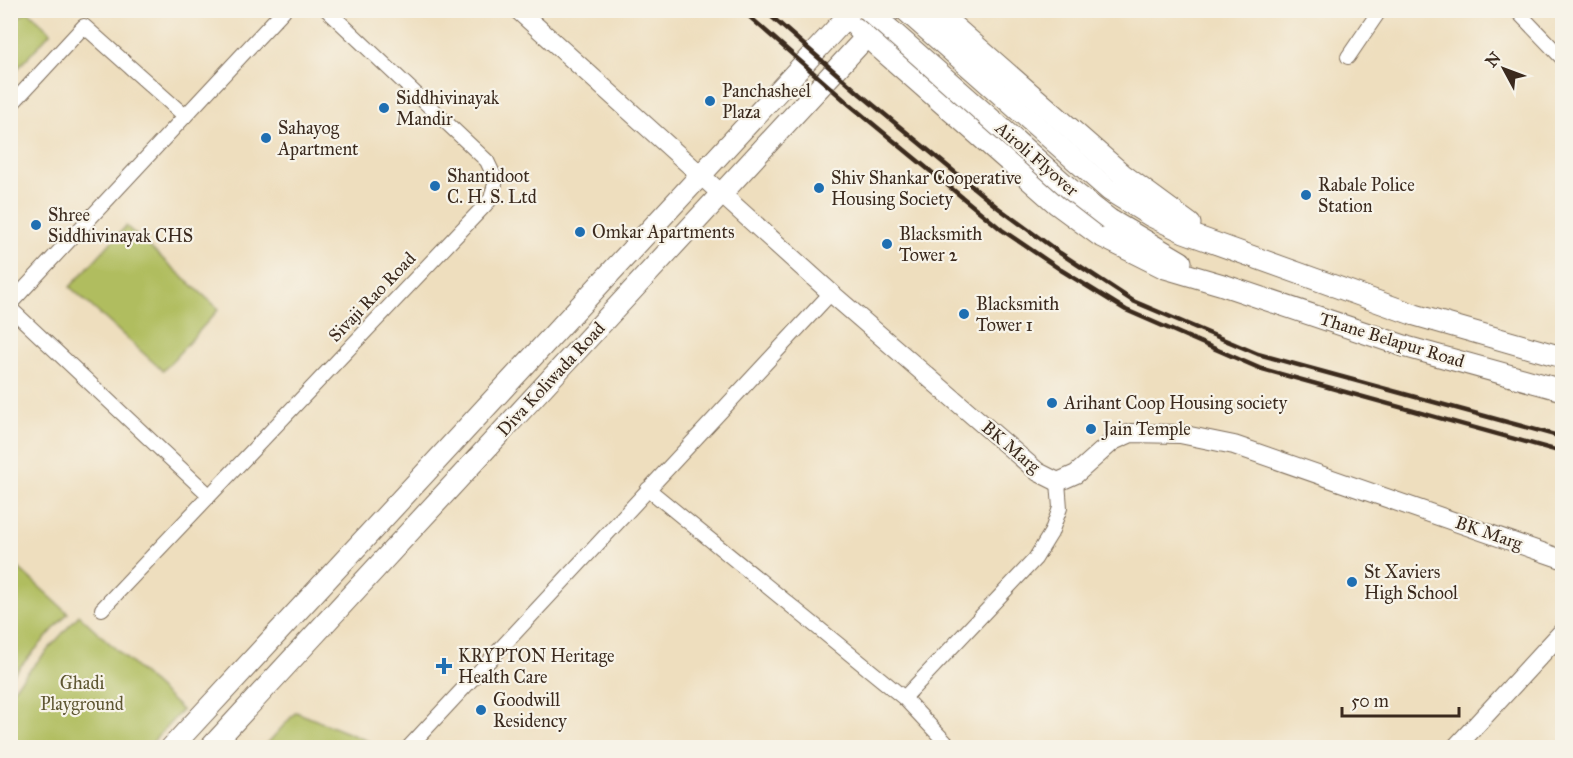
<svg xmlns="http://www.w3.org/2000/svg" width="1573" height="758" viewBox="0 0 1573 758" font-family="'IM FELL Great Primer',serif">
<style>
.green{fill:#b0bd5f;stroke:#76743e;stroke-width:1.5}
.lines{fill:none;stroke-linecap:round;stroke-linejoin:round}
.street-casing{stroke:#7a6956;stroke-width:16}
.secondary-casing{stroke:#7a6956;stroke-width:20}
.primary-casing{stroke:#7a6956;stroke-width:23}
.street{stroke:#fff;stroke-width:14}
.secondary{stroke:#fff;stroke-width:18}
.primary{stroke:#fff;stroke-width:21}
.rail{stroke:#3b2a1e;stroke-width:4.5}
.primary-bridge-casing{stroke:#7a6956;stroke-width:23;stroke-linecap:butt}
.primary-bridge{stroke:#fff;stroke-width:21}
.poi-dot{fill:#1f6fb2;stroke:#f7f3e8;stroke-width:2}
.labels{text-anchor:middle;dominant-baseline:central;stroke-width:4.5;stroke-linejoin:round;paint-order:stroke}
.poi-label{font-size:18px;fill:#3b2a1e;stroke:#f7f3e8;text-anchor:start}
.street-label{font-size:18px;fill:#3b2a1e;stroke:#f7f3e8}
.park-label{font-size:18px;fill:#5e5632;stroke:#f7f3e8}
</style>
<rect width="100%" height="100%" fill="#f7f3e8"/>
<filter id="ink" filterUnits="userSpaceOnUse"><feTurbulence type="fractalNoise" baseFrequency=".0167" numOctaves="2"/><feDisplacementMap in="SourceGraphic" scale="12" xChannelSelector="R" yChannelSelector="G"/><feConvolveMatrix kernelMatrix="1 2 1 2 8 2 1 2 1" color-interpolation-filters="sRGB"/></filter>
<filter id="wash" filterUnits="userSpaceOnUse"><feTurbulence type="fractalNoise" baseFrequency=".008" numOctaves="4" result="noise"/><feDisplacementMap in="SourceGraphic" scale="24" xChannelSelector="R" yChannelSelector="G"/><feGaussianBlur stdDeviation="1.35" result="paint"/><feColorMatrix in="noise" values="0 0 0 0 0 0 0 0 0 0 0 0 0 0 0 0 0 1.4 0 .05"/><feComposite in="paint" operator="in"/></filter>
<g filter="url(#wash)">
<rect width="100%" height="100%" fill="#eedebe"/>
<!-- green -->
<g class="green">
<polygon points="28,11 51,32 11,76 11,22"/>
<polygon points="126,226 219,309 163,371 70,287"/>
<polygon points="11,561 68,613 11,677"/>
<polygon points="79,615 182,710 148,747 11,747 11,691"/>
<polygon points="296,712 380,746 264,747"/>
</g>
</g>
<g filter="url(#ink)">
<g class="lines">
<!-- street casing -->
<g class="street-casing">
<g id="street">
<polyline points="1516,10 1562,58"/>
<polyline points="1348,57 1380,10"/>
<polyline points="10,106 84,26 185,116"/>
<polyline points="10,304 284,10"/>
<polyline points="10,308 209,495"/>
<polyline points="648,489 904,698 951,748"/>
<polyline points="102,609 491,199 496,180 487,161 327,10"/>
<polyline points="904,698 1035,559 1051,533 1060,508 1058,482"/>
<polyline points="408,748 831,293"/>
</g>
</g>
<!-- secondary casing -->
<g class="secondary-casing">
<g id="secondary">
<polyline points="518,10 831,293 1038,472 1058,482 1076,474 1113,441 1131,433 1180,434 1234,445 1562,559"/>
<polyline points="1455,748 1562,632"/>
</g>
</g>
<!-- primary casing -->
<g class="primary-casing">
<g id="primary">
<polyline points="905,10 1109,190 1151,216 1184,232 1415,315 1562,357"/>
<polyline points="935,10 1122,174 1190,224"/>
<polyline points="858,29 1057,204 1099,235 1165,268 1223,285 1407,347 1562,390"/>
<polyline points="1110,220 1181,262"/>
<polyline points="171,748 846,18 850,10"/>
<polyline points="210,748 891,10"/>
</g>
</g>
<!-- street -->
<use href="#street" class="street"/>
<!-- secondary -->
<use href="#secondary" class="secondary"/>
<!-- primary -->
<use href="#primary" class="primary"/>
<!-- rail -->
<g class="rail">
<polyline points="742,10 850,105 1002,230 1061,270 1126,310 1259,368 1562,452"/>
<polyline points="764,10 860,94 997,207 1060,253 1133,301 1258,354 1562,437"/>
</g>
<!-- primary-bridge casing -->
<g class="primary-bridge-casing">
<polyline id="primary-bridge" points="868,10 1070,189 1110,220"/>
</g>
<!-- primary-bridge -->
<use href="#primary-bridge" class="primary-bridge"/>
</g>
</g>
<!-- markers -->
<g class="poi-dot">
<circle cx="710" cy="101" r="6"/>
<circle cx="384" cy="108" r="6"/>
<circle cx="266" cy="138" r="6"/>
<circle cx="435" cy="186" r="6"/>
<circle cx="819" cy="188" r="6"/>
<circle cx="1306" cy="195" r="6"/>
<circle cx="36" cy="225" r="6"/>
<circle cx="580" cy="232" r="6"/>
<circle cx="887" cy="244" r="6"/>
<circle cx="964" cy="314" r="6"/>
<circle cx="1052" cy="403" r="6"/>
<circle cx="1091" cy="429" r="6"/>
<circle cx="1352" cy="582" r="6"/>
<path d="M441 657h6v6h6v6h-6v6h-6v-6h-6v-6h6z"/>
<circle cx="481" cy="710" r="6"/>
</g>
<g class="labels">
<!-- poi labels -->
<g class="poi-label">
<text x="722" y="91">Panchasheel<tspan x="722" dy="21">Plaza</tspan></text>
<text x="396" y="98">Siddhivinayak<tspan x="396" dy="21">Mandir</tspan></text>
<text x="278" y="128">Sahayog<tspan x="278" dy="21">Apartment</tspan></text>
<text x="447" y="176">Shantidoot<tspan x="447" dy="21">C. H. S. Ltd</tspan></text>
<text x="831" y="178">Shiv Shankar Cooperative<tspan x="831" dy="21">Housing Society</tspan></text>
<text x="1318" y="185">Rabale Police<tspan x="1318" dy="21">Station</tspan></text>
<text x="48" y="215">Shree<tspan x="48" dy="21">Siddhivinayak CHS</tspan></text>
<text x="592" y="232">Omkar Apartments</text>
<text x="899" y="234">Blacksmith<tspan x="899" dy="21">Tower 2</tspan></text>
<text x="976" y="304">Blacksmith<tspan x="976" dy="21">Tower 1</tspan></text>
<text x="1064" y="403">Arihant Coop Housing society</text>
<text x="1103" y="429">Jain Temple</text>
<text x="1364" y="572">St Xaviers<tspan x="1364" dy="21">High School</tspan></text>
<text x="458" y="656">KRYPTON Heritage<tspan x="458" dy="21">Health Care</tspan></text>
<text x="493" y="700">Goodwill<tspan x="493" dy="21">Residency</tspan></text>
</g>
<!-- street labels -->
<g class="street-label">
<text transform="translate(1037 159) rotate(41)">Airoli Flyover</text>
<text transform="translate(372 297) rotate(-46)">Sivaji Rao Road</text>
<text transform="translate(1392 340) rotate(17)">Thane Belapur Road</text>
<text transform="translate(551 379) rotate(-47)">Diva Koliwada Road</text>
<text transform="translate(1011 447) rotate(40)">BK Marg</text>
<text transform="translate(1489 533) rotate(19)">BK Marg</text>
</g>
<!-- park labels -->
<g class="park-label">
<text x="82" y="683">Ghadi<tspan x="82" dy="21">Playground</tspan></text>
</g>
</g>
<!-- margin -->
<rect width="1573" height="758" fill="none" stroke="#f7f3e8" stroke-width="36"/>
<!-- north arrow -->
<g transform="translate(1504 69) rotate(311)" stroke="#f7f3e8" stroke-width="4.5" paint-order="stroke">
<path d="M0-4.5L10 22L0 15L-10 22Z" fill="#3b2a1e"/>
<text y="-9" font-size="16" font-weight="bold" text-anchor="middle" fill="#3b2a1e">N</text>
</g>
<!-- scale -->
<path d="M1342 707v9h117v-9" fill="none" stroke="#3b2a1e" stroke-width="3"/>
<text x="1351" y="707" font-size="18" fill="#3b2a1e" stroke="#f7f3e8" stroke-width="4.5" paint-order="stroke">50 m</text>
</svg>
